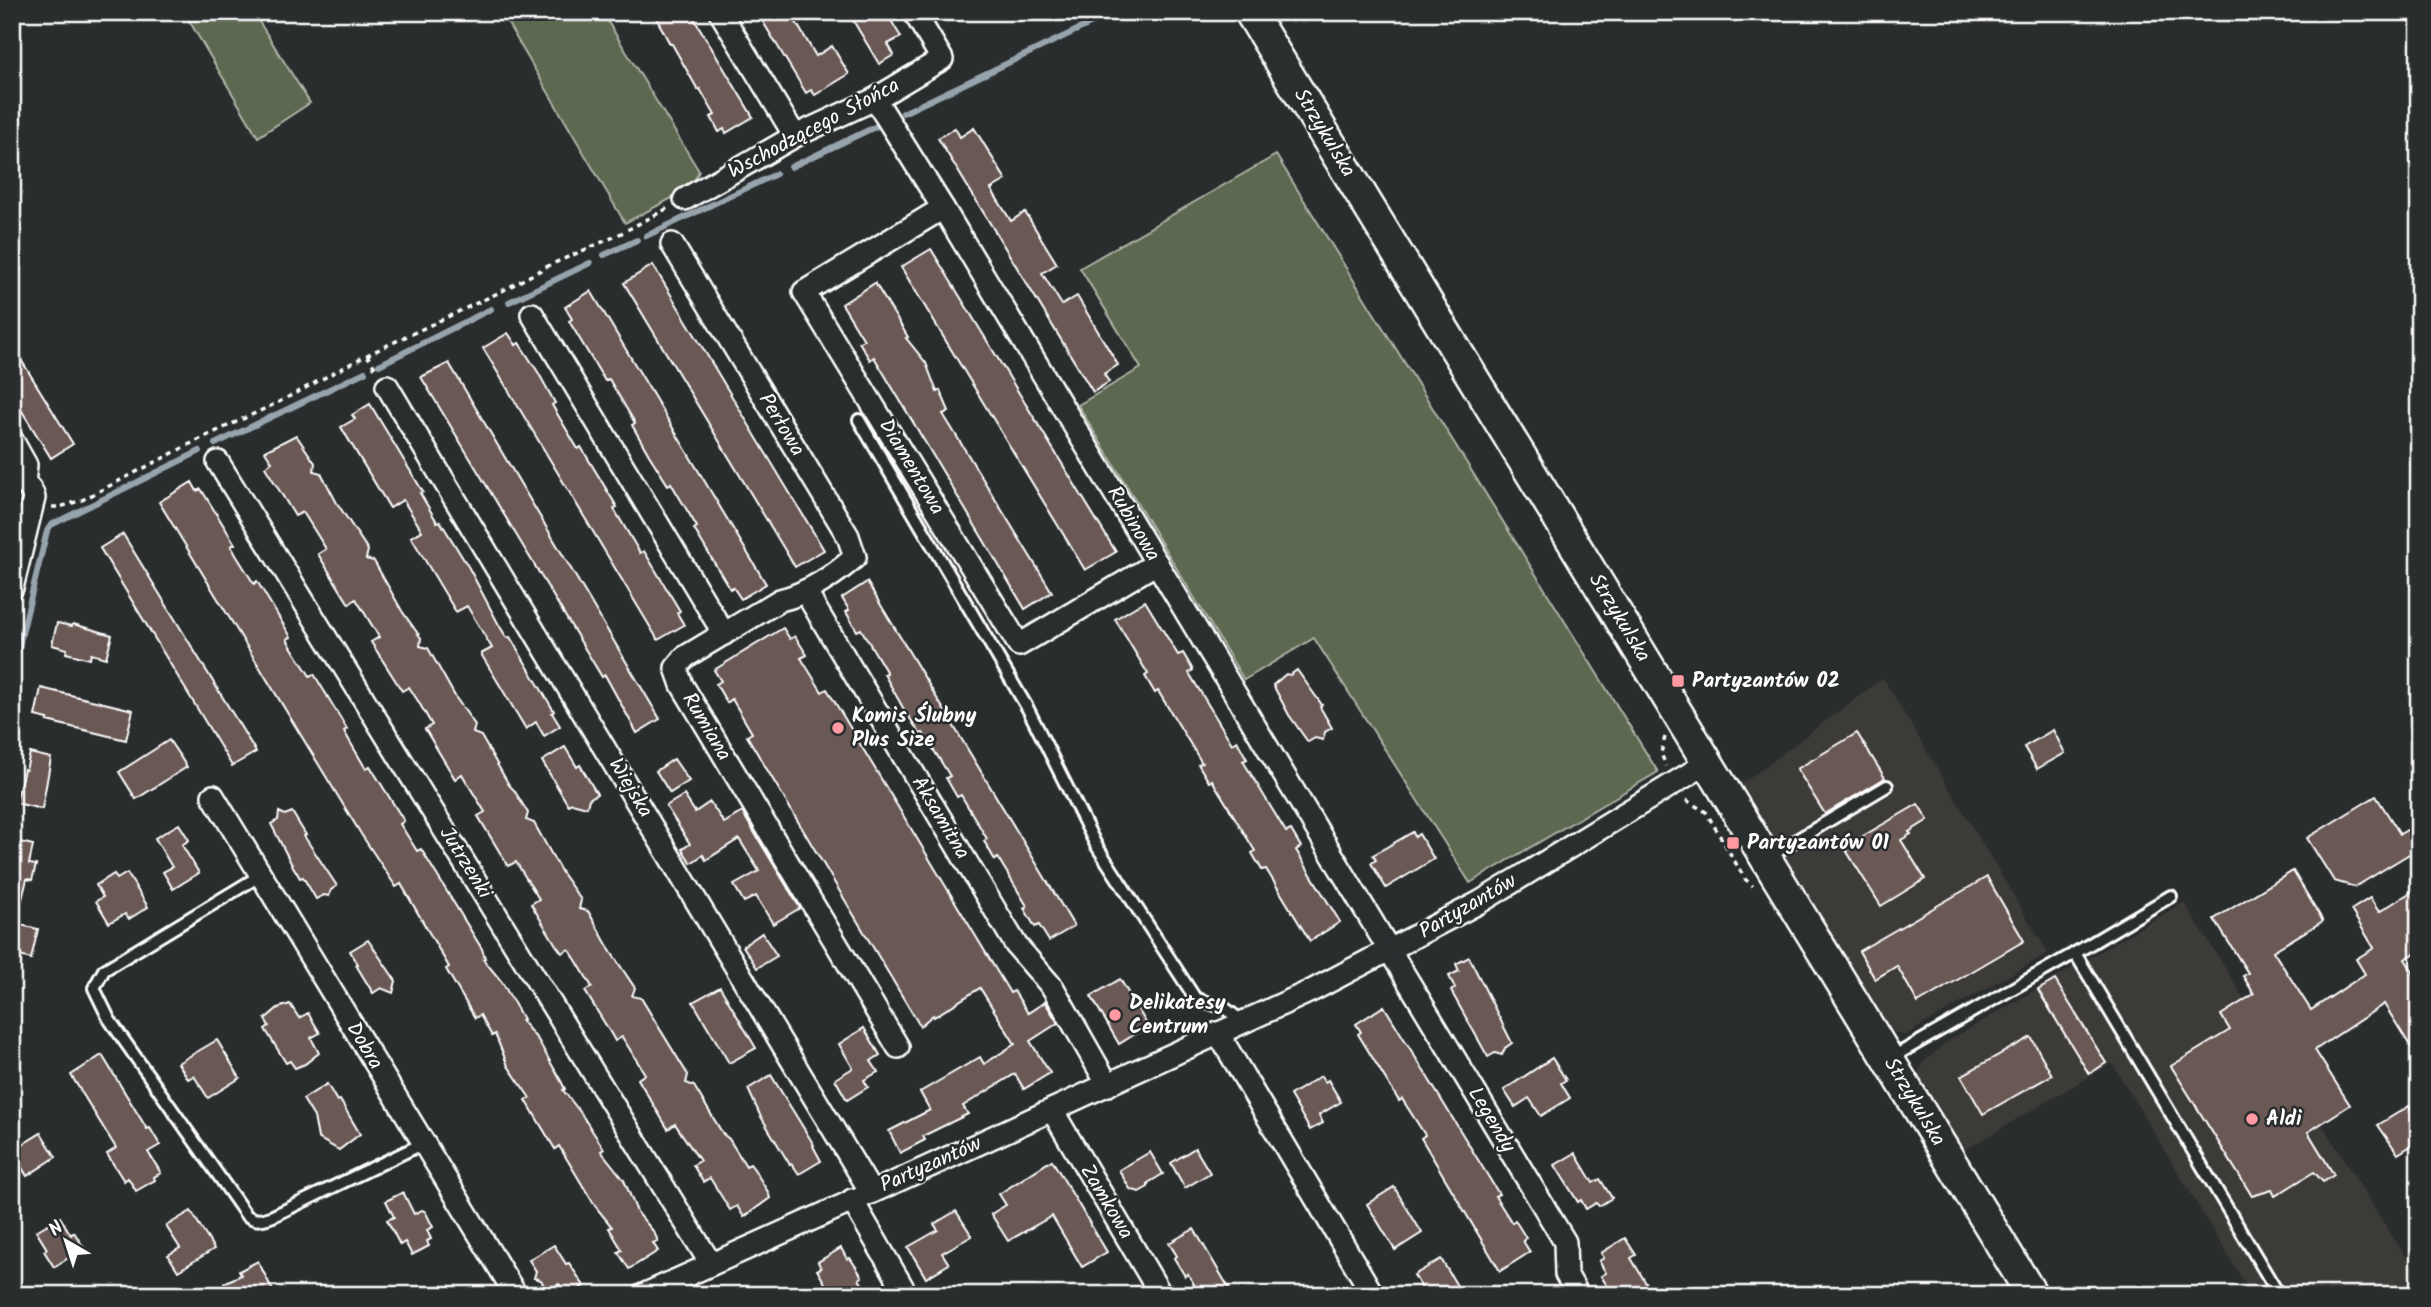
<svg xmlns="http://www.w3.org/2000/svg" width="2431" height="1307" viewBox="0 0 2431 1307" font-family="Kalam,sans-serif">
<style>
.built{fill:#3e3a39}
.green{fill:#5c6850;stroke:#aeb4a8;stroke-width:2}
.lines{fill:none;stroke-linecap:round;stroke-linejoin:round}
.stream{stroke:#97a4ad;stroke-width:6}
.building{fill:#6b5954;stroke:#fff;stroke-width:2}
.lane-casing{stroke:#fff;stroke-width:16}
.street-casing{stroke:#fff;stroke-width:26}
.secondary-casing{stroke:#fff;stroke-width:35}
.path{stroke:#fff;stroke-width:3.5;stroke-dasharray:5 5;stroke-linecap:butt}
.lane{stroke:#2a2d2e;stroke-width:10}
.street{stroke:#2a2d2e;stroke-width:21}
.secondary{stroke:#2a2d2e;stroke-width:30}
.poi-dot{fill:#ff9aa2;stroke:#2a2d2e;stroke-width:2.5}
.labels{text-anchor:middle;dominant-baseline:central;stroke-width:5;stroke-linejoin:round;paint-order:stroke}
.street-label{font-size:21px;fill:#fff;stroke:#2a2d2e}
.poi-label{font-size:21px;font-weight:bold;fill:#fff;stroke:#2a2d2e;text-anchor:start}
</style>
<rect width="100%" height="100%" fill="#2a2d2e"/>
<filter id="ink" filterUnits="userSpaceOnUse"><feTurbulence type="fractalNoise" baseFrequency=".0143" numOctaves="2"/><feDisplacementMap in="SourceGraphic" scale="14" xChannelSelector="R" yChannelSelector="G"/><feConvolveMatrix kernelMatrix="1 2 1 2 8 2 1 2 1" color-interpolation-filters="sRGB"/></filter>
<g filter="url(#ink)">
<!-- built -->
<g class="built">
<polygon points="1883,678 2048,953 1905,1035 1888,1031 1742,784"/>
<polygon points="2184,902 2374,1208 2419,1276 2419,1287 2413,1295 2252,1295 2112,1063 1963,1151 1920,1082 1918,1074 1923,1063 1945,1043"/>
</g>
<!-- green -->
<g class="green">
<polygon points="184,12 253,12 310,103 258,137"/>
<polygon points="501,12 602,12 699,171 691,188 625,223"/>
<polygon points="1276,155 1658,772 1470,883 1314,638 1244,680 1078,405 1141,368 1080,268"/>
</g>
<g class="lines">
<!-- stream -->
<g class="stream">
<polyline points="903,113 1094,22 1099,12"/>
<polyline points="791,167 877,126"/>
<polyline points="646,236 776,174"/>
<polyline points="604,255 637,240"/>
<polyline points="509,302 590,263"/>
<polyline points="379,365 491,309"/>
<polyline points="215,444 365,372"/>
<polyline points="17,654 47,531 51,525 200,451"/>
</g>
</g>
<!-- building -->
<g class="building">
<polygon points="653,12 690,12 753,117 726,133 724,129 719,132 711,117 715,115 700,89 698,90 672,44 670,44"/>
<polygon points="757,12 790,12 816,56 832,46 849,74 815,95 811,90 806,93"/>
<polygon points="848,12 886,12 901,37 888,44 894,55 879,64"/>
<polygon points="955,128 960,137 974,128 1006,180 991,189 1011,221 1025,212 1057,264 1042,273 1062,305 1077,296 1118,365 1104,374 1109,382 1093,392 938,138"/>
<polygon points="931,249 1116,552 1085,570 901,267"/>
<polygon points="653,265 824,550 795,567 624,283"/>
<polygon points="875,283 908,337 906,338 926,363 937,392 940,390 949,411 943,414 1052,592 1025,609 874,357 870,360 859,342 864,340 842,304"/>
<polygon points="591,291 766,584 741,599 733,587 730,589 694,529 697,527 678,495 671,483 668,485 649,455 632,425 635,423 616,391 609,379 605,381 569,321 572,319 565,307"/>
<polygon points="508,333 516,345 519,343 538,372 555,403 552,405 578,449 581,447 617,507 614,509 640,553 644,551 680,611 677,613 684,625 658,640 483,348"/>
<polygon points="12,345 73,444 51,458 12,395"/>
<polygon points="449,363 660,719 637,733 605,675 602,677 421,377"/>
<polygon points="370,404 423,492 420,493 437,522 440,521 469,568 499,625 507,638 510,637 554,711 552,713 560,726 544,736 536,722 526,729 481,654 492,648 467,606 456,612 411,537 422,531 403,500 390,508 341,427 355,419 352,415"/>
<polygon points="296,435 315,463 314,471 321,473 337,503 368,550 366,559 374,561 402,611 421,638 420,646 428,648 456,698 475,725 473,733 481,736 509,785 514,790 528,813 526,820 534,823 562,873 581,900 579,909 588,911 611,952 635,988 632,996 641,998 688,1075 686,1083 694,1086 723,1134 729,1139 746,1166 750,1164 754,1169 768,1192 770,1198 744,1217 737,1206 730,1210 710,1178 703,1182 693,1165 700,1161 675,1124 668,1129 638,1079 645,1074 629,1048 622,1037 615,1041 610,1032 585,991 592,987 576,960 569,949 562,953 556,945 531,904 539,899 516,862 508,866 478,816 485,812 469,786 462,774 455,779 425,729 432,725 418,701 409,687 402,691 371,642 379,637 356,599 349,604 318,554 326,549 303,512 295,516 265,467 272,462 265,451"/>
<polygon points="192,482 197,491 201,489 235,544 231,546 236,555 254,584 257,581 291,637 287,639 292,648 310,676 314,674 347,729 344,731 349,740 366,769 370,766 404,821 400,824 417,851 421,849 482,949 485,958 483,959 502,982 523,1019 521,1020 538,1040 561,1081 565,1089 563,1090 580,1112 604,1149 601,1151 624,1180 637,1212 654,1232 658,1241 653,1243 658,1251 629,1269 618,1252 622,1250 609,1228 612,1227 595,1206 559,1146 555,1149 540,1124 526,1100 530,1098 508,1066 495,1034 492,1036 480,1015 475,1018 446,969 449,967 401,884 396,887 361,834 159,502"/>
<polygon points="123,534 256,752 232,766 100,548"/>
<polygon points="867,582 1074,926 1049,941 1039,925 1035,927 1024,908 1027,906 998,858 995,860 984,841 987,839 980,827 961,795 957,797 946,778 950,776 923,733 920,734 902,706 884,674 887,673 861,629 857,631 846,612 849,610 842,598"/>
<polygon points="1145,601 1178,655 1183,653 1193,670 1189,673 1232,744 1237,741 1247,759 1243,761 1286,832 1291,830 1301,847 1296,850 1340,922 1310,941 1266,869 1262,870 1252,853 1255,851 1212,780 1209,782 1198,764 1202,763 1158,691 1155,693 1145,676 1148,674 1115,619"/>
<polygon points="57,623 72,626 73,624 112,635 106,658 91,654 90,659 66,653 67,649 52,645"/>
<polygon points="783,628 790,639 795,636 807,655 801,658 822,692 827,689 1010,993 1014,991 1028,1013 1045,1002 1058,1023 1030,1041 1050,1073 1024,1089 1015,1074 963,1106 968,1114 923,1136 925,1140 900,1153 889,1131 930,1110 920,1092 980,1057 984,1064 1015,1044 980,988 934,1017 933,1015 920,1026 747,736 752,733 732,699 727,703 716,684 721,681 714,670"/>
<polygon points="1297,670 1322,705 1320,707 1332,728 1325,732 1323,740 1315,738 1308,742 1289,715 1273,685 1286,674 1290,675"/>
<polygon points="41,688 133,710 126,740 47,721 48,719 35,716"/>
<polygon points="2053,730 2065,753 2037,769 2024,747"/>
<polygon points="1857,733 1885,778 1825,814 1797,769"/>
<polygon points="169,740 187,767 136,799 119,772"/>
<polygon points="565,747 577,767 580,765 597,794 589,799 587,807 572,803 568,805 542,761"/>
<polygon points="30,753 51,758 42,809 16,803 24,769 26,770"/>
<polygon points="674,759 689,781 670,793 656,771"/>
<polygon points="684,795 695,812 710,802 724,823 742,812 800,908 773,924 756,896 744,902 734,885 759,871 739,839 706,860 703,855 691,863 682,849 690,844 666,806"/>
<polygon points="2376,796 2400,834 2419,823 2419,848 2355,887 2334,881 2307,838"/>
<polygon points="1918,804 1928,820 1909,832 1911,834 1901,840 1925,879 1881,906 1844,847"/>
<polygon points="279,812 285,815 292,812 306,835 304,836 337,886 331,890 329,896 324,895 316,899 303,877 300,878 291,863 271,824 278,820"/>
<polygon points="179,824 189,840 182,845 199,873 173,889 163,872 172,867 155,838"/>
<polygon points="1413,832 1415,837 1419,834 1434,859 1386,888 1371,863 1376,860 1373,855"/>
<polygon points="12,840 33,845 29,864 36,865 32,880 27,879 18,915 12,914"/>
<polygon points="2293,871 2323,921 2273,951 2311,1010 2365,974 2356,959 2374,948 2351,910 2370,898 2379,912 2419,887 2419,951 2405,959 2419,981 2419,1060 2384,1004 2315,1050 2350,1105 2308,1132 2334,1175 2323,1182 2314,1172 2275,1196 2272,1190 2252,1196 2171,1066 2230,1030 2221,1015 2254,994 2243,976 2248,973 2214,919"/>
<polygon points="127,873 148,907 129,919 125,914 109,923 96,901 103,897 96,885 114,874 117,879"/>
<polygon points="1987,877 2024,941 1918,1003 1897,966 1875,979 1859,951"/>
<polygon points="12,923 38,929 31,959 12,954"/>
<polygon points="762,933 777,956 757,968 743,946"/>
<polygon points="368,940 396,981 393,993 381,988 373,993 356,965 358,964 350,951"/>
<polygon points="1469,957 1512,1043 1505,1048 1502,1055 1495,1053 1488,1057 1451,991 1455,988 1449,976 1459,971 1456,964"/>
<polygon points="1120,979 1148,1026 1119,1044 1091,996"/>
<polygon points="2055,980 2106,1063 2089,1074 2038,990"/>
<polygon points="720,987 756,1048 729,1063 693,1002"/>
<polygon points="290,1004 299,1018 308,1013 320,1033 311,1038 319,1053 305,1064 295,1068 290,1061 286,1063 265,1029 269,1026 265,1019 278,1008"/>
<polygon points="1384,1006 1499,1194 1495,1196 1512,1223 1515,1220 1526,1238 1523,1241 1530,1252 1500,1271 1421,1138 1425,1135 1420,1127 1402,1099 1399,1101 1358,1034 1361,1032 1356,1024"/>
<polygon points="864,1028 880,1055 871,1061 878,1072 864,1080 868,1087 847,1100 835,1079 853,1068 839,1044"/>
<polygon points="2031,1037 2052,1075 1983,1114 1961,1076"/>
<polygon points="217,1040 240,1078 208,1098 194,1076 188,1079 178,1063"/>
<polygon points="102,1055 147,1129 150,1128 160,1145 148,1152 161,1173 154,1177 155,1180 136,1191 128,1178 124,1181 107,1154 116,1148 71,1075"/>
<polygon points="1552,1058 1566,1080 1561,1083 1570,1098 1541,1116 1529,1098 1515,1107 1504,1090"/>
<polygon points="771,1075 814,1145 813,1146 821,1161 799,1174 792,1164 790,1165 760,1115 748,1089"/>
<polygon points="1321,1076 1325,1082 1328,1080 1341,1102 1319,1115 1323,1123 1310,1130 1290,1095"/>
<polygon points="327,1084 337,1101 340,1100 360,1134 339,1150 318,1138 314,1117 303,1099"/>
<polygon points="2409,1106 2419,1121 2419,1141 2398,1154 2378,1125"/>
<polygon points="41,1133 56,1157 27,1176 12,1151"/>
<polygon points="1195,1148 1210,1173 1185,1188 1171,1163"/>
<polygon points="1150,1152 1163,1174 1148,1183 1148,1187 1139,1192 1130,1189 1119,1170"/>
<polygon points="1575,1153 1593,1183 1600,1179 1612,1198 1599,1206 1596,1203 1586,1209 1581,1200 1578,1202 1555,1165"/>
<polygon points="1052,1160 1107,1252 1082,1267 1052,1216 1008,1241 991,1214 1006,1205 999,1194"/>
<polygon points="1394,1187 1422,1233 1395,1250 1367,1204"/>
<polygon points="403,1192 414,1214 422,1210 425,1211 433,1227 427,1230 431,1239 427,1241 429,1246 412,1255 405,1242 400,1245 387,1220 394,1217 386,1201"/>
<polygon points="191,1211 214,1249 178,1271 168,1255 180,1248 166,1226"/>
<polygon points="956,1211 972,1236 942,1253 949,1264 926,1278 908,1247 938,1230 934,1224"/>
<polygon points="60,1217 71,1235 74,1232 84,1248 54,1267 44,1251 47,1249 36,1231"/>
<polygon points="1194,1229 1233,1295 1200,1295 1188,1274 1185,1276 1174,1258 1177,1256 1169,1243"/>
<polygon points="1625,1238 1636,1255 1631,1258 1653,1295 1613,1295 1601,1276 1606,1273 1599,1261 1604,1258 1601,1253"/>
<polygon points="554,1245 566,1264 569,1263 584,1286 569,1295 566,1295 559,1284 547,1291 541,1280 534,1278 536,1271 529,1260"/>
<polygon points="841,1248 847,1259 850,1258 856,1267 862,1277 859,1279 869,1295 832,1295 817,1270 821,1268 818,1262"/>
<polygon points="1441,1259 1456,1284 1463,1295 1426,1295 1414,1275"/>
<polygon points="258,1261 275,1295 231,1295 224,1283 241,1275 239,1271"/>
</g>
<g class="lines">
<!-- lane casing -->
<g class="lane-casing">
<g id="lane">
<polyline points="859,420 1028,709 1096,845 1195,998 1226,1009 1243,1022"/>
<polyline points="1768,857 1887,786"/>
<path d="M261,875l-157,95 -10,18 15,31 137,196c10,7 16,5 27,1l151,-73"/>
<polyline points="2075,953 2171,896"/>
<polyline points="1891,1058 2075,953 2279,1295"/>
</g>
</g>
<!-- street casing -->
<g class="street-casing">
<g id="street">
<polyline points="720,12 795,136"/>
<polyline points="875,99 943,208 1565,1242 1566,1274 1578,1295"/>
<polyline points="685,199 795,136 875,99 942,59 914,12"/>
<polyline points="943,208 804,292 1019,645 1157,563"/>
<path d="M672,244l176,292 7,21c-20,18 -48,37 -75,43l-95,57 -9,11 6,17 216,362"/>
<polyline points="532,314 724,634"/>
<polyline points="387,386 871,1192"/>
<polyline points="12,440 26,465 24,483"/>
<polyline points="218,462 711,1264"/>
<path d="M12,478c11,4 20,9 22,20l-22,90"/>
<polyline points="805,591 1016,945 1053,988 1108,1085"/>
<polyline points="213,796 516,1295"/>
<polyline points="1218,1033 1373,1295"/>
<polyline points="1052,1110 1161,1295"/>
<polyline points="852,1200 907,1295"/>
<polyline points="643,1295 895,1182 1313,990 1480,902 1707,763"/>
</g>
</g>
<!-- secondary casing -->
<g class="secondary-casing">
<polyline id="secondary" points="1250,12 2032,1295"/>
</g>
<!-- path -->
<g class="path">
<polyline points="367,355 377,371"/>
<polyline points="52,507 60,507 82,500 202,438 277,403 367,355 500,292 550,265 614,237 670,207"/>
<polyline points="1665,737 1661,753 1666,766"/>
<polyline points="1686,800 1706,812 1745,879 1753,886"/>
</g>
<!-- lane -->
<use href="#lane" class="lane"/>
<!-- street -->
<use href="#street" class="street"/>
<!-- secondary -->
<use href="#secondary" class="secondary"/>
</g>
</g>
<!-- markers -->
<g class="poi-dot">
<rect x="1671" y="674" width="14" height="14" rx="3.5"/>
<circle cx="838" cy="728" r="7"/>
<rect x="1726" y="836" width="14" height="14" rx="3.5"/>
<circle cx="1115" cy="1015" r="7"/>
<circle cx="2252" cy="1119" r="7"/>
</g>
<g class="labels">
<!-- street labels -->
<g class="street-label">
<text transform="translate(814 129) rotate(-28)">Wschodzącego Słońca</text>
<text transform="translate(1324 133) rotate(59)">Strzykulska</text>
<text transform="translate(781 425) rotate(59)">Perłowa</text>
<text transform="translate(911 467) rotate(59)">Diamentowa</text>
<text transform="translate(1133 524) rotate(59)">Rubinowa</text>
<text transform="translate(1619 618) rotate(59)">Strzykulska</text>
<text transform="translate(706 727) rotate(59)">Rumiana</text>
<text transform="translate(630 788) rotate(59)">Wiejska</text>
<text transform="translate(940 818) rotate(59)">Aksamitna</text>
<text transform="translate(465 863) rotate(58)">Jutrzenki</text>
<text transform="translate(1468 907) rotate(-30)">Partyzantów</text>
<text transform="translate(364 1046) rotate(59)">Dobra</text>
<text transform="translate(1914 1102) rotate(59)">Strzykulska</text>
<text transform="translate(1491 1120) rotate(59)">Legendy</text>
<text transform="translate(931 1165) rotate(-24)">Partyzantów</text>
<text transform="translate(1106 1202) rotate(59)">Zamkowa</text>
</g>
<!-- poi labels -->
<g class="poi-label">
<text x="1692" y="681">Partyzantów 02</text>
<text x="852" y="716">Komis Ślubny<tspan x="852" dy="24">Plus Size</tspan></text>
<text x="1747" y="843">Partyzantów 01</text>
<text x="1129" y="1003">Delikatesy<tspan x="1129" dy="24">Centrum</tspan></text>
<text x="2266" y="1119">Aldi</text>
</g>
</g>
<!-- margin -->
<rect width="2431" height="1307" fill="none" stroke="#2a2d2e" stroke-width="42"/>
<rect x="21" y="21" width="2389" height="1265" fill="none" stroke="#fff" stroke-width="2.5" filter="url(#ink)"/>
<!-- north arrow -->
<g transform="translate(66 1241) rotate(321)" stroke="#2a2d2e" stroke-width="5" paint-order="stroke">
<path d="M0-5L12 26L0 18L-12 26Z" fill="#ffffff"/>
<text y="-10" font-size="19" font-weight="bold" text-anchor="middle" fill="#ffffff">N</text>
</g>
</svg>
